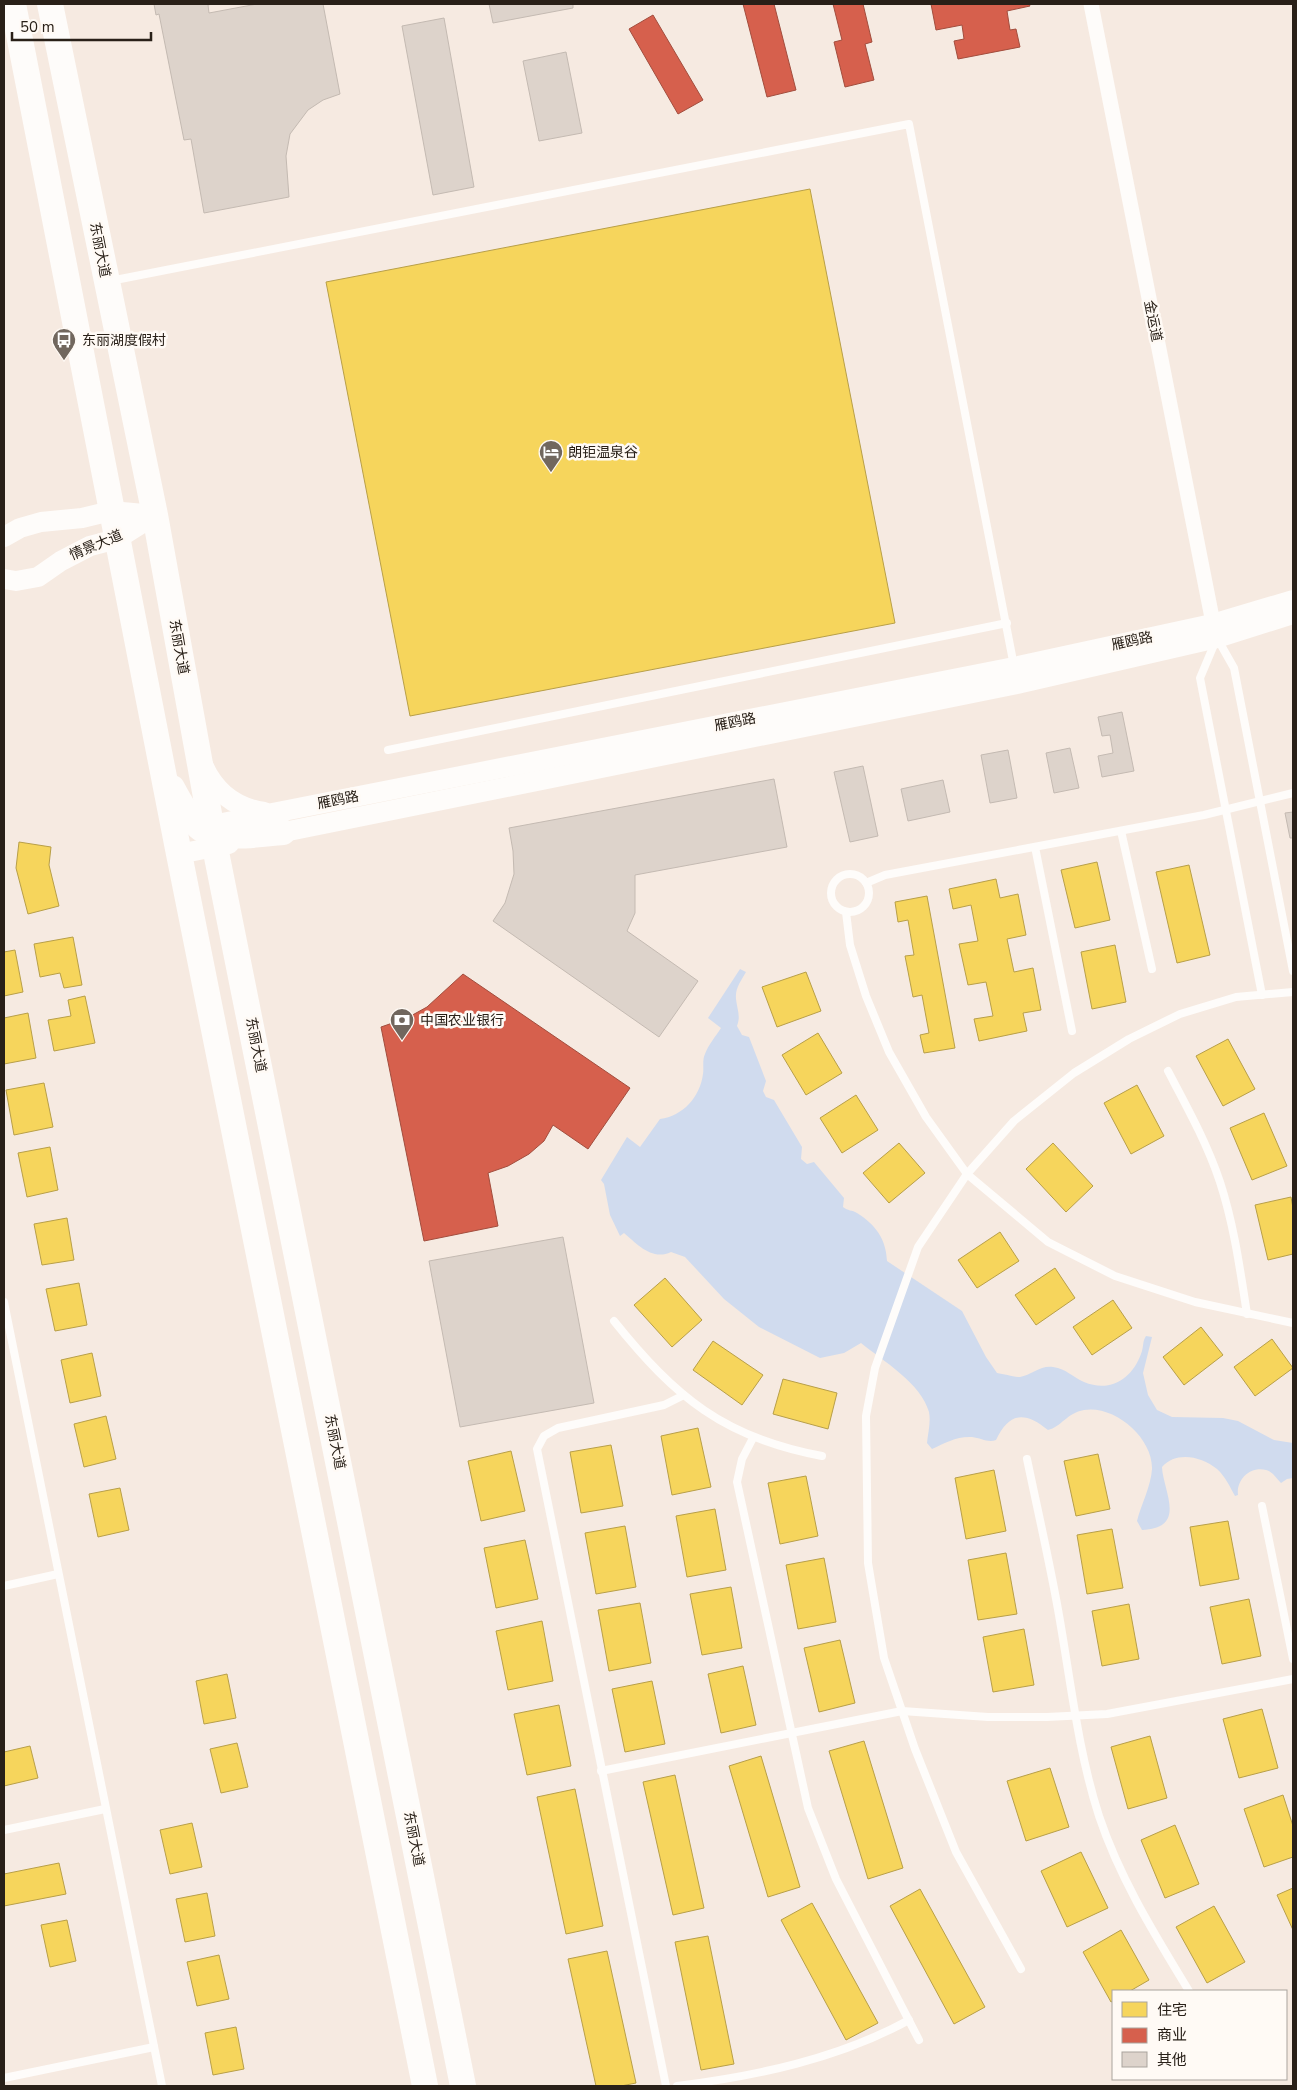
<svg xmlns="http://www.w3.org/2000/svg" width="1297" height="2090" viewBox="0 0 1297 2090" font-family="'Nunito Sans','Noto Sans SC',sans-serif">
<style>
.water{fill:#d0dbee}
.homes{fill:#f6d55c;stroke:#b89f48}
.shops{fill:#d6604d;stroke:#a24d3d}
.building{fill:#ddd3cb;stroke:#c4bab2}
.lines{fill:none;stroke-linecap:round;stroke-linejoin:round}
.lane{stroke:#fefcfa;stroke-width:8}
.street{stroke:#fefcfa;stroke-width:15}
.secondary{stroke:#fefcfa;stroke-width:20}
.highway{stroke:#fefcfa;stroke-width:26}
.labels{text-anchor:middle;dominant-baseline:central;stroke-width:5;stroke-linejoin:round;paint-order:stroke}
.street-label{font-size:14px;fill:#292018;stroke:#fffaf5}
.poi-label{font-size:14px;fill:#292018;stroke:#fffaf5;text-anchor:start}
</style>
<rect width="100%" height="100%" fill="#f6eae1"/>
<!-- water -->
<path class="water" d="M740,969l6,3c-5,9 -11,16 -10,27 1,10 5,17 1,27l5,9 7,2 17,44 -3,10 3,6 8,3 28,47 -1,12 6,5 7,-2 30,36 -1,9c5,4 9,3 14,6 19,12 29,26 30,48l75,50 24,46 11,16c7,1 17,4 23,4 11,-2 21,-12 33,-10 14,2 19,10 31,15 26,11 48,-3 57,-28 3,-7 1,-12 5,-18l6,1 -9,36 5,22 9,15 15,7 51,1 15,3 36,19 19,3v35l-6,1 -6,4c-5,-5 -8,-11 -15,-13 -16,-4 -30,10 -28,25l-3,1c-5,-9 -10,-20 -18,-27 -16,-13 -41,-18 -55,-2 1,24 26,61 -20,63l-5,-9c4,-16 14,-35 15,-52 1,-31 -37,-64 -68,-59 -17,3 -23,17 -36,20 -23,-19 -39,-18 -52,10 -8,3 -15,-2 -24,-3 -15,-1 -27,6 -40,12l-5,-6c1,-10 4,-21 2,-31 -8,-29 -46,-51 -68,-69l-17,10 -24,5 -61,-31 -35,-28 -39,-42 -14,-5c-19,9 -34,-8 -47,-19l-4,3 -10,-21 -6,-31 -3,-4 26,-43 13,10 20,-28c23,-3 40,-22 43,-45 1,-6 -1,-14 2,-20 3,-9 11,-18 16,-26l-13,-10z"/>
<!-- homes -->
<g class="homes">
<polygon points="810,189 895,623 410,716 326,282"/>
<polygon points="19,842 51,847 49,865 59,906 28,914 16,868"/>
<polygon points="1097,862 1110,920 1075,928 1061,870"/>
<polygon points="1189,865 1210,955 1177,963 1156,872"/>
<polygon points="996,879 1000,898 1018,894 1026,935 1007,939 1014,972 1033,968 1041,1010 1023,1013 1027,1031 979,1041 974,1019 993,1016 986,982 968,985 959,944 978,941 971,905 953,909 949,889"/>
<polygon points="927,896 955,1048 924,1053 920,1035 929,1033 922,995 913,997 905,956 914,955 908,920 898,922 895,902"/>
<polygon points="73,937 82,985 64,988 60,973 40,977 34,944"/>
<polygon points="1115,945 1126,1002 1092,1009 1081,952"/>
<polygon points="15,950 23,992 4,996 4,952"/>
<polygon points="806,972 821,1011 777,1027 762,987"/>
<polygon points="85,996 95,1043 54,1051 48,1020 71,1016 68,1000"/>
<polygon points="28,1013 36,1058 4,1064 4,1018"/>
<polygon points="818,1033 842,1073 806,1095 782,1055"/>
<polygon points="1228,1039 1255,1089 1223,1106 1196,1056"/>
<polygon points="44,1083 53,1127 14,1135 6,1090"/>
<polygon points="1137,1085 1164,1136 1131,1154 1104,1103"/>
<polygon points="856,1095 878,1130 842,1153 820,1118"/>
<polygon points="1264,1113 1287,1166 1252,1180 1230,1128"/>
<polygon points="899,1143 925,1173 889,1203 863,1173"/>
<polygon points="1053,1143 1093,1186 1066,1212 1026,1169"/>
<polygon points="50,1147 58,1190 27,1197 18,1153"/>
<polygon points="1291,1197 1293,1208 1293,1254 1268,1260 1255,1205"/>
<polygon points="67,1218 74,1260 42,1265 34,1224"/>
<polygon points="1000,1232 1019,1261 977,1288 958,1260"/>
<polygon points="1055,1268 1075,1298 1036,1325 1015,1295"/>
<polygon points="665,1278 702,1320 672,1347 634,1305"/>
<polygon points="79,1283 87,1325 55,1331 46,1289"/>
<polygon points="1113,1300 1132,1328 1092,1355 1073,1327"/>
<polygon points="1201,1327 1223,1355 1184,1385 1163,1357"/>
<polygon points="1272,1339 1293,1368 1255,1396 1234,1367"/>
<polygon points="713,1341 763,1375 742,1405 693,1370"/>
<polygon points="92,1353 101,1396 70,1403 61,1360"/>
<polygon points="783,1379 837,1393 828,1429 773,1414"/>
<polygon points="106,1416 116,1459 84,1467 74,1424"/>
<polygon points="698,1428 711,1487 672,1495 661,1436"/>
<polygon points="611,1445 623,1506 581,1513 570,1452"/>
<polygon points="511,1451 525,1511 481,1521 468,1461"/>
<polygon points="1098,1454 1110,1509 1076,1516 1064,1461"/>
<polygon points="994,1470 1006,1531 966,1539 955,1478"/>
<polygon points="806,1476 818,1536 780,1544 768,1483"/>
<polygon points="120,1488 129,1530 98,1537 89,1494"/>
<polygon points="715,1509 726,1570 687,1577 676,1516"/>
<polygon points="1228,1521 1239,1579 1200,1586 1190,1527"/>
<polygon points="625,1526 636,1587 596,1594 585,1533"/>
<polygon points="1112,1529 1123,1588 1087,1594 1077,1535"/>
<polygon points="525,1540 538,1599 496,1608 484,1548"/>
<polygon points="1006,1553 1017,1614 978,1620 968,1560"/>
<polygon points="824,1558 836,1622 798,1629 786,1565"/>
<polygon points="731,1587 742,1648 702,1655 690,1594"/>
<polygon points="1249,1599 1261,1656 1222,1664 1210,1607"/>
<polygon points="640,1603 651,1663 609,1671 598,1610"/>
<polygon points="1129,1604 1139,1659 1102,1666 1092,1611"/>
<polygon points="542,1621 553,1681 508,1690 496,1631"/>
<polygon points="1024,1629 1034,1685 993,1692 983,1637"/>
<polygon points="840,1640 855,1703 819,1712 804,1648"/>
<polygon points="743,1666 756,1725 721,1733 708,1674"/>
<polygon points="227,1674 236,1718 204,1724 196,1681"/>
<polygon points="652,1681 665,1744 625,1752 612,1689"/>
<polygon points="559,1705 571,1766 527,1775 514,1714"/>
<polygon points="1262,1709 1278,1768 1239,1778 1223,1719"/>
<polygon points="1150,1736 1167,1798 1128,1809 1111,1747"/>
<polygon points="864,1741 903,1868 868,1879 829,1751"/>
<polygon points="237,1743 248,1787 221,1793 210,1749"/>
<polygon points="30,1746 38,1778 4,1786 4,1752"/>
<polygon points="761,1756 800,1887 768,1897 729,1766"/>
<polygon points="1050,1768 1069,1827 1026,1841 1007,1781"/>
<polygon points="675,1775 704,1908 673,1915 643,1782"/>
<polygon points="575,1789 603,1926 566,1934 537,1797"/>
<polygon points="1283,1795 1293,1826 1293,1857 1264,1867 1244,1809"/>
<polygon points="192,1823 202,1867 170,1874 160,1830"/>
<polygon points="1175,1825 1199,1884 1165,1898 1141,1840"/>
<polygon points="1081,1852 1108,1908 1067,1927 1041,1871"/>
<polygon points="59,1863 66,1894 4,1906 4,1874"/>
<polygon points="1293,1888 1293,1930 1277,1895"/>
<polygon points="920,1889 985,2007 954,2024 890,1906"/>
<polygon points="207,1893 215,1936 185,1942 176,1899"/>
<polygon points="812,1903 878,2023 846,2040 781,1920"/>
<polygon points="1214,1906 1245,1962 1207,1983 1176,1927"/>
<polygon points="67,1920 76,1961 50,1967 41,1925"/>
<polygon points="1121,1930 1149,1980 1130,1991 1113,1991 1113,2001 1111,2002 1083,1952"/>
<polygon points="708,1936 734,2064 701,2070 675,1942"/>
<polygon points="607,1951 636,2083 621,2086 596,2086 568,1959"/>
<polygon points="219,1955 229,1999 197,2006 187,1962"/>
<polygon points="236,2027 244,2069 213,2075 205,2033"/>
</g>
<!-- shops -->
<g class="shops">
<polygon points="743,4 774,4 796,90 767,97"/>
<polygon points="833,4 863,4 872,42 865,44 874,80 845,87 834,42 842,40"/>
<polygon points="931,4 1029,4 1030,6 1007,11 1010,30 1016,29 1020,47 958,59 954,41 964,39 962,25 936,30"/>
<polygon points="653,15 703,100 678,114 629,29"/>
<polygon points="463,974 630,1088 588,1149 553,1125 544,1141 529,1154 508,1166 488,1173 498,1226 424,1241 381,1027 407,1018 427,1007"/>
</g>
<!-- building -->
<g class="building">
<polygon points="154,4 212,4 208,5 209,13 257,4 323,4 340,94 323,100 308,110 290,134 286,156 289,197 204,213 191,139 184,140 159,14 156,15"/>
<polygon points="489,4 573,4 573,8 493,23"/>
<polygon points="444,18 474,187 433,195 402,26"/>
<polygon points="566,52 582,133 539,141 523,61"/>
<polygon points="1122,712 1134,771 1102,777 1098,756 1113,753 1110,735 1102,736 1098,717"/>
<polygon points="1070,748 1079,788 1054,793 1046,753"/>
<polygon points="1008,750 1017,798 990,803 981,755"/>
<polygon points="863,766 878,836 850,842 834,772"/>
<polygon points="774,779 787,847 635,875 635,913 627,931 698,981 659,1037 493,921 505,903 514,874 513,851 509,828"/>
<polygon points="943,780 950,812 908,821 901,789"/>
<polygon points="1293,812 1293,838 1290,838 1285,813"/>
<polygon points="563,1237 594,1403 460,1427 429,1261"/>
</g>
<g class="lines">
<!-- lane -->
<g class="lane">
<polyline points="110,281 909,124 1014,666"/>
<polyline points="1217,638 1234,668 1293,971"/>
<polyline points="1216,640 1200,678 1262,995"/>
<polyline points="388,750 1007,623"/>
<polyline points="1121,831 1152,969"/>
<polyline points="1035,847 1072,1031"/>
<circle cx="850" cy="893" r="19"/>
<polyline points="866,883 885,875 1204,815 1293,793"/>
<polyline points="846,912 850,945 866,996 889,1052 926,1117 967,1174 1048,1242 1115,1276 1195,1302 1293,1323"/>
<path d="M1168,1071c19,36 39,72 52,111 14,43 20,87 27,132"/>
<polyline points="4,1302 162,2086"/>
<path d="M614,1321c61,76 110,117 208,135"/>
<polyline points="753,1438 742,1459 737,1482 808,1808 836,1879 919,2040"/>
<path d="M1027,1459c10,48 21,96 30,145 13,70 20,144 42,212 21,63 56,119 90,175"/>
<polyline points="1262,1506 1293,1659"/>
<polyline points="4,1586 58,1574"/>
<polyline points="601,1771 902,1711 988,1717 1047,1717 1107,1714 1293,1679"/>
<polyline points="4,1830 105,1809"/>
<polyline points="1021,1969 956,1852 915,1749 884,1658 868,1563 866,1416 875,1368 918,1247 967,1174 1014,1121 1074,1073 1129,1039 1180,1014 1236,997 1293,992"/>
<polyline points="4,2078 154,2047"/>
<polyline points="666,2086 537,1449 544,1436 558,1428 664,1405 682,1396"/>
<path d="M677,2086c79,-10 161,-27 232,-66"/>
</g>
<!-- street -->
<polyline class="street" points="1091,4 1215,633"/>
<!-- secondary -->
<g class="secondary">
<polyline points="4,537 20,528 41,522 82,518 111,511 155,515"/>
<polyline points="4,579 16,581 38,577 61,561 90,546 117,539 155,515"/>
<path d="M204,767c12,26 32,41 60,45"/>
<polyline points="202,827 1014,667 1212,624 1293,600"/>
<polyline points="269,835 1017,684 1217,638 1293,614"/>
<polyline points="179,854 229,844"/>
</g>
<!-- highway -->
<g class="highway">
<polyline points="13,4 179,854 425,2086"/>
<polyline points="50,4 155,515 215,847 463,2086"/>
<path d="M172,788c7,13 15,28 27,39 15,14 64,7 84,5"/>
</g>
</g>
<!-- icons -->
<defs>
<g id="bus-pin" transform="scale(1.25)"><path d="M0 17L-7.5 6A9.5 9.5 0 1 1 7.5 6Z" fill="#71675e" stroke="#fffaf5"/><path d="M-5-6H5V4H4V6H2V4H-2V6H-4V4H-5ZM-3.5-4V0h7V-4ZM-3.5 1.2v1.5H-2V1.2ZM2 1.2v1.5H3.5V1.2Z" fill="#fff"/></g>
<g id="hotel-pin" transform="scale(1.25)"><path d="M0 17L-7.5 6A9.5 9.5 0 1 1 7.5 6Z" fill="#71675e" stroke="#fffaf5"/><path d="M-6-4.5h1.5V1H6V5H4.5V3h-9V5H-6ZM-4 0a1.8 1.8 0 1 1 3.6 0ZM.5 0V-2.5h3Q6-2.5 6 0Z" fill="#fff"/></g>
<g id="bank-pin" transform="scale(1.25)"><path d="M0 17L-7.5 6A9.5 9.5 0 1 1 7.5 6Z" fill="#71675e" stroke="#fffaf5"/><path d="M-6-4H6V4H-6ZM0-2.3a2.3 2.3 0 1 0 0 4.6a2.3 2.3 0 1 0 0-4.6Z" fill="#fff"/></g>
</defs>
<g fill-rule="evenodd">
<use href="#bus-pin" x="64" y="340"/>
<use href="#hotel-pin" x="551" y="452"/>
<use href="#bank-pin" x="402" y="1020"/>
</g>
<g class="labels">
<!-- street labels -->
<g class="street-label">
<text transform="translate(100 250) rotate(79)">东丽大道</text>
<text transform="translate(1153 321) rotate(79)">金运道</text>
<text transform="translate(96 545) rotate(-23)">情景大道</text>
<text transform="translate(1132 641) rotate(-12)">雁鸥路</text>
<text transform="translate(179 647) rotate(80)">东丽大道</text>
<text transform="translate(735 722) rotate(-11)">雁鸥路</text>
<text transform="translate(338 800) rotate(-11)">雁鸥路</text>
<text transform="translate(256 1045) rotate(79)">东丽大道</text>
<text transform="translate(335 1442) rotate(79)">东丽大道</text>
<text transform="translate(414 1839) rotate(79)">东丽大道</text>
</g>
<!-- poi labels -->
<g class="poi-label">
<text x="82" y="340">东丽湖度假村</text>
<text x="568" y="452">朗钜温泉谷</text>
<text x="420" y="1020">中国农业银行</text>
</g>
</g>
<!-- border -->
<rect width="1297" height="2090" fill="none" stroke="#292018" stroke-width="10"/>
<!-- legend -->
<rect x="1112" y="1990" width="175" height="90" fill="#fffaf5" stroke="#a9a39d"/>
<rect x="1122" y="2002" width="25" height="15" fill="#f6d55c" stroke="#a9a39d"/>
<text x="1157" y="2015" font-size="15" fill="#292018">住宅</text>
<rect x="1122" y="2028" width="25" height="15" fill="#d6604d" stroke="#a9a39d"/>
<text x="1157" y="2040" font-size="15" fill="#292018">商业</text>
<rect x="1122" y="2052" width="25" height="15" fill="#ddd3cb" stroke="#a9a39d"/>
<text x="1157" y="2065" font-size="15" fill="#292018">其他</text>
<!-- scale -->
<path d="M12 32v8h139v-8" fill="none" stroke="#292018" stroke-width="2.5"/>
<text x="20" y="32" font-size="15" fill="#292018" stroke="#fffaf5" stroke-width="4" paint-order="stroke">50 m</text>
</svg>
